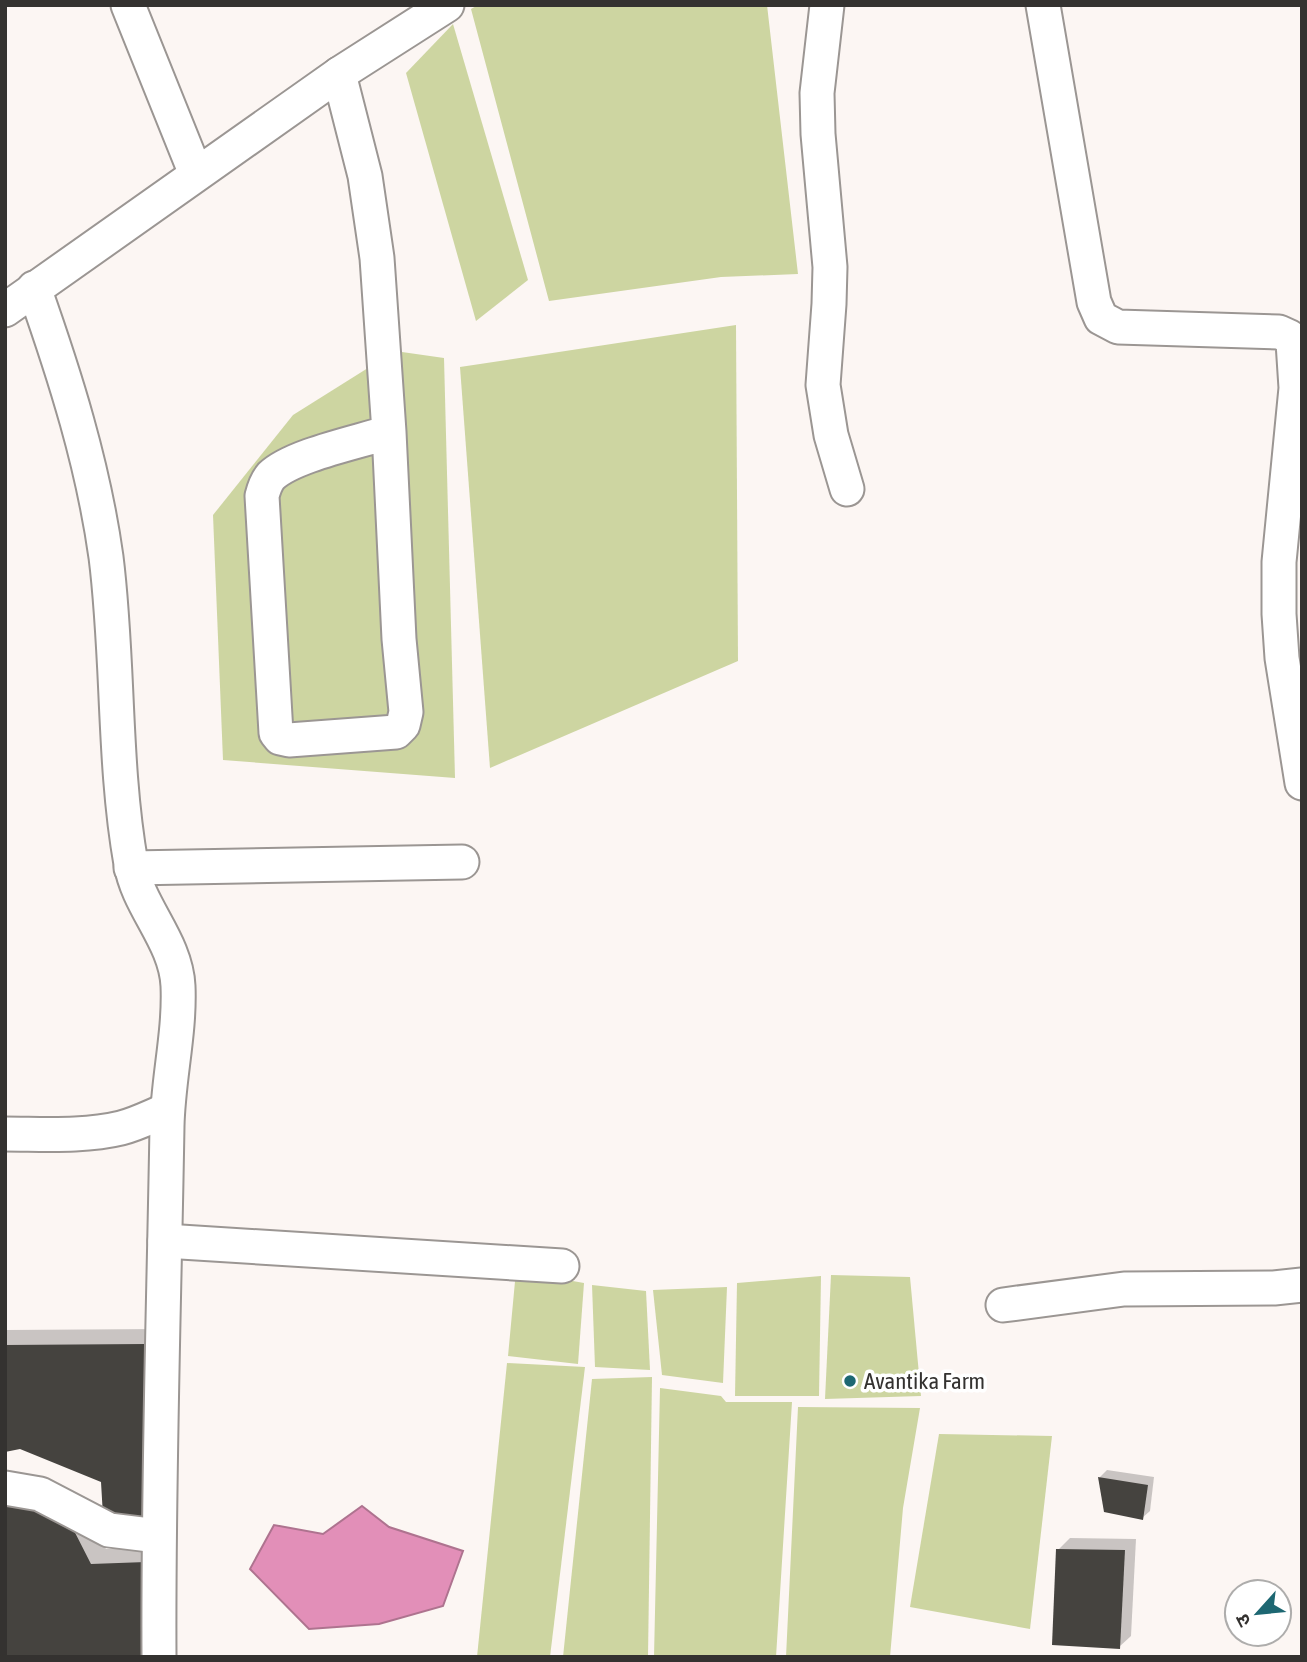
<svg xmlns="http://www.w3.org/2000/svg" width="1307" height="1662" viewBox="0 0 1307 1662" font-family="'Asap Condensed','Noto Sans Devanagari',sans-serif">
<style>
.green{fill:#cdd5a1}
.water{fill:#e28fb8;stroke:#ae738f;stroke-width:2}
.shadow{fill:#0003}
.building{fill:#45433f}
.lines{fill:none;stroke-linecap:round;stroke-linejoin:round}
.minor-casing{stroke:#9b9693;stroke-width:37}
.minor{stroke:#fff;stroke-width:33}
.poi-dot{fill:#1d6772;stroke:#fff;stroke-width:2.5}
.labels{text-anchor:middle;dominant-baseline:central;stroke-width:7;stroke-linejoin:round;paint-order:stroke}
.poi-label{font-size:23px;fill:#343230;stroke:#fff;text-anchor:start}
</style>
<rect width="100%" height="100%" fill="#fcf6f3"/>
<!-- green -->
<g class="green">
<polygon points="478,5 767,5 798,274 721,277 549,301 471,9"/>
<polygon points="453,24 528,280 476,321 406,73"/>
<polygon points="736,325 738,661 490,768 460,367"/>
<polygon points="395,351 444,358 455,778 223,760 213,515 293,415"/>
<polygon points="516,1271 584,1283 578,1364 508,1356"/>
<polygon points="831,1275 910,1277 921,1396 825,1399"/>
<polygon points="821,1276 819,1396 735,1396 737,1283"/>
<polygon points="592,1285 646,1291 650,1370 595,1367"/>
<polygon points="727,1287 723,1383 662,1375 653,1290"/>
<polygon points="507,1363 585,1367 550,1657 477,1657"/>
<polygon points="652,1377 648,1657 563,1657 592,1379"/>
<polygon points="660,1388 721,1396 726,1402 792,1402 776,1657 654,1657"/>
<polygon points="798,1407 920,1408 903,1508 890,1657 786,1657"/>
<polygon points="939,1434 1052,1436 1030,1629 910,1607"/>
</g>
<!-- water -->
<polygon class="water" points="362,1506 389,1527 463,1551 443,1606 379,1624 309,1629 250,1569 274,1525 323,1534"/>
<!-- shadow -->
<g class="shadow">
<polygon points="160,1329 103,1481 20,1448 5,1451 5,1330"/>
<polygon points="1107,1470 1154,1477 1150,1511 1142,1518 1105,1511 1100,1477"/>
<polygon points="79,1496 106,1549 160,1548 160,1657 5,1657"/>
<polygon points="1070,1538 1136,1539 1131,1636 1119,1647 1058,1550"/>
</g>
<!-- building -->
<g class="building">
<polygon points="145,1344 154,1519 103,1516 101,1482 20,1449 5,1452 5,1345"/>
<polygon points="1098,1477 1148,1485 1143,1520 1104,1512"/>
<polygon points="5,1502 64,1511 91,1564 146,1562 145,1657 5,1657"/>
<polygon points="1056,1549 1125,1550 1120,1649 1052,1645"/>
</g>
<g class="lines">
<!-- minor casing -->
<g class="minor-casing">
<g id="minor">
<polyline points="128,5 196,174"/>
<polyline points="827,5 817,93 818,134 830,267 829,304 823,385 831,435 847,489"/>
<polyline points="1043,5 1094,302 1101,318 1118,327 1279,332 1290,337 1293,342 1296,388 1279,562 1279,614 1282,658 1302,783"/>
<path d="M339,74l26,102 12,82 12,174 10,207 7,73 -3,13 -7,7 -107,8 -9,-2 -4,-5 -14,-237c2,-8 4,-14 9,-20 22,-21 88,-34 118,-44"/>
<path d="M34,288c31,88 59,176 72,269 13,102 7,205 25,307 7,43 45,77 47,122 2,47 -10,93 -11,140 -3,177 -9,354 -8,531"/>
<polyline points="5,310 339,74 447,5"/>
<polyline points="131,868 462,862"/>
<path d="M5,1134c38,0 79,3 116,-6 16,-4 31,-12 46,-18"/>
<polyline points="165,1241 562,1266"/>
<polyline points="1003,1305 1124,1289 1274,1288 1302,1285"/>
<polyline points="5,1488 40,1494 109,1530 158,1536"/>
</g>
</g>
<!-- minor -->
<use href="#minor" class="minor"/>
</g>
<!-- markers -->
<circle class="poi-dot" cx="850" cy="1381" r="7"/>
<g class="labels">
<!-- poi labels -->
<g class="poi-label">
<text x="864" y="1381">Avantika Farm</text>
</g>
</g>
<!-- border -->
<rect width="1307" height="1662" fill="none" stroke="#343230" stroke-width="14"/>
<!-- north arrow -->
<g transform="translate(1258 1613) rotate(243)"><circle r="33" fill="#ffffff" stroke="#aeadac" stroke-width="2"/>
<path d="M0-5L12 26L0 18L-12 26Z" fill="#1d6772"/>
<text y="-10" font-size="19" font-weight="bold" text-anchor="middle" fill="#343230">उ</text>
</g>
</svg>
